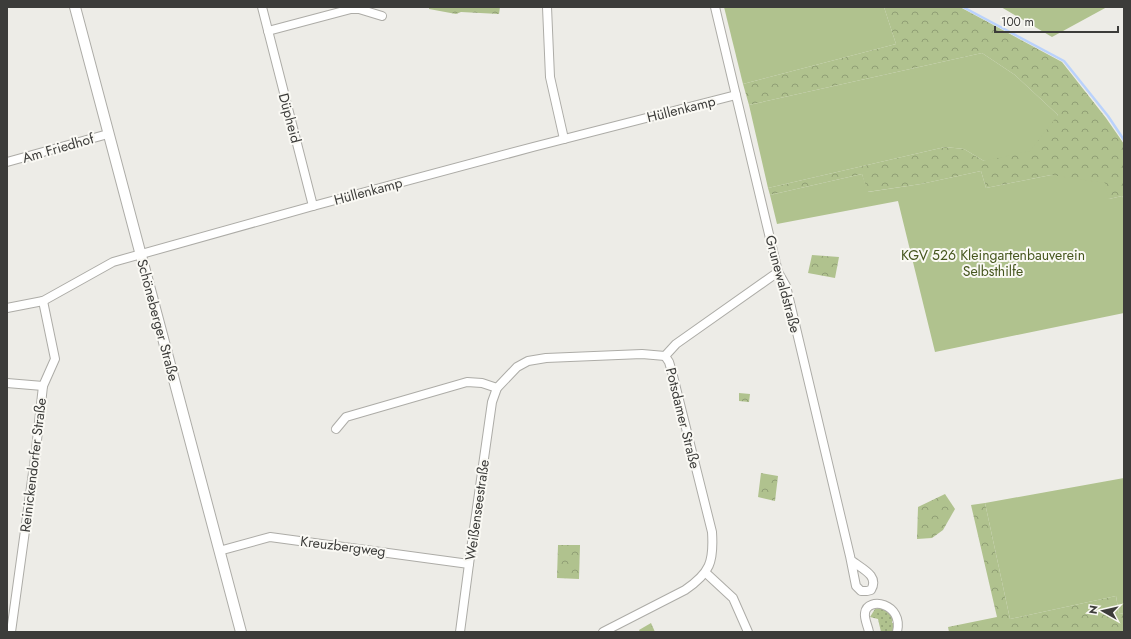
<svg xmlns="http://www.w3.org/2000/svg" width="1131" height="639" viewBox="0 0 1131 639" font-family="Jost,sans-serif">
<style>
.grass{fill:url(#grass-dots)}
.park{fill:url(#park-crowns)}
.garden{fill:#b0c28e}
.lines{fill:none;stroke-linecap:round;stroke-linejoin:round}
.stream{stroke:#bad2fc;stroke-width:2.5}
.minor-casing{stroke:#adaca7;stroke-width:10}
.tertiary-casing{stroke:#adaca7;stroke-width:12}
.minor{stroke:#fff;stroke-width:8}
.tertiary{stroke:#fff;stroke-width:10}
.labels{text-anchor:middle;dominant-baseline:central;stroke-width:4;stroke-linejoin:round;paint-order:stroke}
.street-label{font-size:14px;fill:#3c3c3a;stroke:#faf9f4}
.park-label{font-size:14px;fill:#46561e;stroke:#faf9f4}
</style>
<defs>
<pattern id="grass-dots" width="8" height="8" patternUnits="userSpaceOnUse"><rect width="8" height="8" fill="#b0c28e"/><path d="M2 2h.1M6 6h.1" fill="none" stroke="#909f75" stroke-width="1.8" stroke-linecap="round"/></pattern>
<pattern id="park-crowns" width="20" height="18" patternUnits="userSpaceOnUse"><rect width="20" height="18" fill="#b0c28e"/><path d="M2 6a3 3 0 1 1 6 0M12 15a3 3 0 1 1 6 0" fill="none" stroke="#909f75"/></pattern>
</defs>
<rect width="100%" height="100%" fill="#edece7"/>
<!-- grass -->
<path class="grass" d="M879,608c7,2 13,5 14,13h-1v2h2v9h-13l-3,-13 -8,-2 5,-8z"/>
<!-- park -->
<g class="park">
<polygon points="429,7 500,7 499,14 461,12 456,14 429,9"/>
<polygon points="884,7 960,7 1062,62 1106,118 1124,144 1124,199 1122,196 1109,199 1051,175 986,188 981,171 921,184 867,192 862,174 770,195 768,188 945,147 964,149 984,161 1058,115 1015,75 982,53 749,105 743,84 896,44"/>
<polygon points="812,255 839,257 835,278 808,273"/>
<polygon points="739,393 750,394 749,402 739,401"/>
<polygon points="761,473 778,476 775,501 758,497"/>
<polygon points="945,494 955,509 943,530 932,538 917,539 918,507"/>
<polygon points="985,503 1010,619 1116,596 1119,614 1124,613 1124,632 949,632 948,627 997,617 971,505"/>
<polygon points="558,545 580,545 579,579 557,578"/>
<polygon points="651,623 655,632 640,632 639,630"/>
</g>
<!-- garden -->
<g class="garden">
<polygon points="724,7 884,7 896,44 743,84"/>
<polygon points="1001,7 1107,7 1052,37"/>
<polygon points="982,53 1015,75 1058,115 1030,151 984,161 964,149 945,147 768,188 749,105"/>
<polygon points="981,171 986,188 1051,175 1105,183 1109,199 1122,196 1124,199 1124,313 935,352 898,201 777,224 770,195 862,174 868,192 921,184"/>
<polygon points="1124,478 1124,613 1119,614 1116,596 1010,619 985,503"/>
</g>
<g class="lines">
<!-- stream -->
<polyline class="stream" points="963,7 1064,61 1108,116 1124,140"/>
<!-- minor casing -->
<g class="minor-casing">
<g id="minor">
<polyline points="262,7 313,206"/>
<polyline points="547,7 550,77 564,139"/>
<path d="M715,7l63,265 8,14 64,270 6,30 5,5h6l4,-1c9,-15 -11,-22 -20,-30"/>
<polyline points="268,31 351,9 359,9 382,16"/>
<polyline points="7,162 108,134"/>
<polyline points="7,308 43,301 113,262 313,206 533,147 736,95"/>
<polyline points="7,383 43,386"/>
<polyline points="336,429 346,417 467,382 482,383 497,388"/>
<polyline points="219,551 270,537 469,564"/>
<polyline points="706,573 733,598 748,632"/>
<polyline points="11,632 35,458 43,386 55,359 43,301"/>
<polyline points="460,632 469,564 492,402 497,388 517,367 528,361 546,358 642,354 665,356"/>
<path d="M603,632l82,-42c25,-17 29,-28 27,-58l-40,-160 -3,-10 -4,-6 11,-12 102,-72"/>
<path d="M869,632c-1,-6 -5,-13 -4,-19 2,-17 39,-10 32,19"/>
</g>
</g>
<!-- tertiary casing -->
<g class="tertiary-casing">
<polyline id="tertiary" points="75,7 241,632"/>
</g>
<!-- minor -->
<use href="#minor" class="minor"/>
<!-- tertiary -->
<use href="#tertiary" class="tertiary"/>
</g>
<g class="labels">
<!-- street labels -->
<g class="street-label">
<text transform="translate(681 109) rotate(-14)">Hüllenkamp</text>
<text transform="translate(290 118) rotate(75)">Düpheid</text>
<text transform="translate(58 148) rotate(-16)">Am Friedhof</text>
<text transform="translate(368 191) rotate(-15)">Hüllenkamp</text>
<text transform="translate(783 284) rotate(75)">Grunewaldstraße</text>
<text transform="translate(158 320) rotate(75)">Schöneberger Straße</text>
<text transform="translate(683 418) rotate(76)">Potsdamer Straße</text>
<text transform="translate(33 465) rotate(-83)">Reinickendorfer Straße</text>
<text transform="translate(477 510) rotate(-82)">Weißenseestraße</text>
<text transform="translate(343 546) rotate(7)">Kreuzbergweg</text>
</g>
<!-- park labels -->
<g class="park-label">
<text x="993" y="255">KGV 526 Kleingartenbauverein<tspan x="993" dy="16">Selbsthilfe</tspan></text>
</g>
</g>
<!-- border -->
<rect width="1131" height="639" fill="none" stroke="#3c3c3a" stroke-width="16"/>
<!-- north arrow -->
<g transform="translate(1103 611) rotate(278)" stroke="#faf9f4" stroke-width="3" paint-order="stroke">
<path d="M0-3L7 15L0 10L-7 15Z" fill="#3c3c3a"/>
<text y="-6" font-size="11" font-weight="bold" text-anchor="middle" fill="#3c3c3a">N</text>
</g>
<!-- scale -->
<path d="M995 26v6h123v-6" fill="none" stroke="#3c3c3a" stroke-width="2"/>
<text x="1001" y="26" font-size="12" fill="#3c3c3a" stroke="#faf9f4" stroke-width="3" paint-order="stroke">100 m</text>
</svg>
